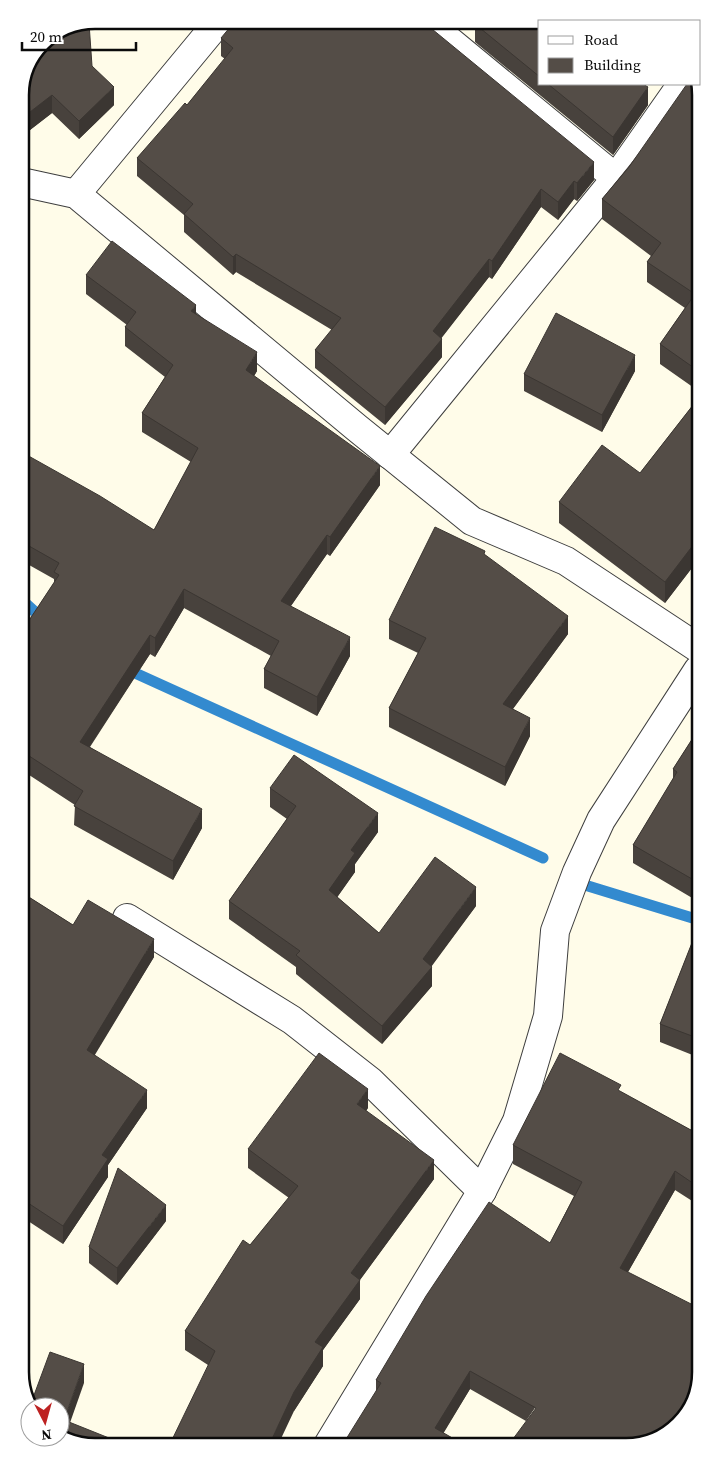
<svg xmlns="http://www.w3.org/2000/svg" width="721" height="1467" viewBox="0 0 721 1467" font-family="'Source Serif 4',serif">
<style>
.lines{fill:none;stroke-linecap:round;stroke-linejoin:round}
.stream{stroke:#338acf;stroke-width:11}
.street-casing{stroke:#3e3e3e;stroke-width:30}
.street{stroke:#fff;stroke-width:28}
.wall{fill:#48423d}
.shaded-wall{fill:#3b3632}
.building{fill:#544d47;stroke:#3b3632}
.rim{fill:none;stroke:#0b0b0b;stroke-width:2.5}
</style>
<rect width="100%" height="100%" fill="#fffce9"/>
<g class="lines">
<!-- stream -->
<g class="stream">
<polyline points="22,600 45,621"/>
<polyline points="124,668 543,858"/>
<polyline points="588,886 699,920"/>
</g>
<!-- street casing -->
<g class="street-casing">
<g id="street">
<polyline points="424,20 616,178"/>
<polyline points="21,182 76,194 357,428 472,521 566,561 698,648"/>
<polyline points="76,194 220,20"/>
<polyline points="390,455 616,178 682,84"/>
<polyline points="127,918 292,1020 370,1081 482,1191"/>
<polyline points="328,1445 482,1191 517,1121 548,1016 555,931 577,872 601,820 698,670"/>
</g>
</g>
<!-- street -->
<use href="#street" class="street"/>
</g>
<!-- wall -->
<g class="wall">
<polygon points="135,20 149,20 143,27"/>
<polygon points="540,21 540,84 643,84 648,105 613,155 475,42 475,24"/>
<polygon points="221,38 594,180 577,201 574,199 558,220 541,207 492,279 489,277 441,338 442,357 385,425 315,368 315,350 332,330 236,272 233,275 184,232 184,215 137,176 137,158 187,105 225,59 221,56"/>
<polygon points="92,66 114,105 79,139 52,113 30,130 29,116 20,117 20,90"/>
<polygon points="695,84 697,390 660,364 660,344 685,308 647,282 647,262 651,256 602,219 602,199"/>
<polygon points="86,275 196,314 257,371 254,376 380,485 330,556 327,554 291,606 350,656 317,716 264,688 264,669 271,656 184,608 155,657 150,654 90,747 202,828 173,880 74,825 75,805 23,771 22,631 54,583 54,579 22,561 22,460 154,530 191,462 142,432 142,413 165,377 125,346 125,327 127,325 86,294"/>
<polygon points="635,371 602,432 524,391 524,374"/>
<polygon points="697,400 698,560 665,603 559,523 559,502 640,473"/>
<polygon points="485,555 568,634 513,709 530,736 505,786 389,727 389,708 418,653 389,639 389,620"/>
<polygon points="698,730 699,902 633,863 633,845 673,779 673,769"/>
<polygon points="270,788 378,832 355,864 355,872 337,897 379,933 476,906 431,966 432,986 382,1044 296,974 296,967 229,919 229,901 287,819 270,807"/>
<polygon points="24,894 73,925 154,957 94,1055 147,1108 108,1165 108,1177 63,1244 25,1219"/>
<polygon points="699,925 700,1058 660,1042 660,1024"/>
<polygon points="621,1092 700,1135 700,1206 675,1190 628,1272 526,1421 470,1389 443,1433 376,1392 376,1380 550,1243 574,1196 513,1164 513,1145"/>
<polygon points="368,1108 366,1111 434,1179 360,1280 360,1299 323,1350 323,1366 294,1411 208,1365 185,1350 185,1331 250,1245 289,1198 248,1168 248,1149"/>
<polygon points="166,1221 117,1285 89,1263 89,1247"/>
</g>
<!-- shaded-wall -->
<g class="shaded-wall">
<polygon points="143,20 149,20 143,27"/>
<polygon points="114,87 114,105 79,139 79,121"/>
<polygon points="648,87 648,105 613,155 613,137"/>
<polygon points="52,95 52,113 30,130 30,112"/>
<polygon points="594,162 594,180 577,201 577,183"/>
<polygon points="574,181 574,199 558,220 558,202"/>
<polygon points="541,189 541,207 492,279 492,261"/>
<polygon points="29,201 29,222 21,236 21,215"/>
<polygon points="236,254 236,272 233,275 233,257"/>
<polygon points="489,259 489,277 433,349 433,331"/>
<polygon points="196,305 196,324 191,311"/>
<polygon points="442,339 442,357 385,425 385,407"/>
<polygon points="257,352 257,371 246,389 246,370"/>
<polygon points="635,355 635,371 602,432 602,415"/>
<polygon points="380,466 380,485 330,556 330,537"/>
<polygon points="327,535 327,554 281,620 281,601"/>
<polygon points="697,540 698,560 665,603 665,582"/>
<polygon points="184,589 184,608 155,657 155,638"/>
<polygon points="568,616 568,634 503,722 503,704"/>
<polygon points="150,635 150,654 80,761 80,742"/>
<polygon points="350,637 350,656 317,716 317,697"/>
<polygon points="530,718 530,736 505,786 505,767"/>
<polygon points="202,809 202,828 173,880 173,861"/>
<polygon points="378,813 378,832 355,864 355,872 329,909 329,890 351,850"/>
<polygon points="476,887 476,906 423,978 423,959"/>
<polygon points="154,939 154,957 87,1068 87,1050"/>
<polygon points="432,967 432,986 382,1044 382,1026"/>
<polygon points="368,1089 368,1108 357,1123 357,1104"/>
<polygon points="147,1090 147,1108 108,1165 108,1177 63,1244 63,1226 102,1155"/>
<polygon points="434,1160 434,1179 351,1292 351,1273"/>
<polygon points="675,1171 675,1190 620,1286 620,1268"/>
<polygon points="166,1205 166,1221 117,1285 117,1268"/>
<polygon points="360,1280 360,1299 323,1350 323,1366 294,1411 278,1445 269,1445 315,1342"/>
<polygon points="84,1364 84,1383 65,1437 64,1420"/>
<polygon points="470,1371 470,1389 437,1444 435,1428"/>
</g>
<!-- building -->
<g class="building">
<polygon points="236,20 421,20 594,162 577,183 574,181 558,202 541,189 492,261 489,259 433,331 442,339 385,407 315,350 341,318 236,254 233,257 184,214 193,204 137,158 185,103 187,105 233,48 221,38"/>
<polygon points="479,20 631,20 634,21 540,21 540,77 475,24"/>
<polygon points="89,23 92,66 114,87 79,121 52,95 30,112 29,98 20,99 20,90 42,42"/>
<polygon points="548,84 643,84 648,87 613,137"/>
<polygon points="687,84 695,84 697,370 660,344 695,294 647,262 661,243 602,199 629,167"/>
<polygon points="21,197 29,201 21,215"/>
<polygon points="112,241 196,305 191,311 257,352 246,370 380,466 330,537 327,535 281,601 350,637 317,697 264,669 279,641 184,589 155,638 150,635 80,742 202,809 173,861 74,806 83,791 23,752 22,631 59,575 54,572 59,563 22,542 22,460 25,454 100,496 154,530 198,448 142,413 173,365 125,327 136,312 86,275"/>
<polygon points="556,313 635,355 602,415 524,374"/>
<polygon points="697,400 697,540 665,582 559,502 602,445 640,473"/>
<polygon points="435,527 485,551 484,554 568,616 503,704 530,718 505,767 389,708 426,638 389,620"/>
<polygon points="698,730 699,883 633,845 677,772 673,769"/>
<polygon points="294,755 378,813 351,850 355,853 329,890 379,933 435,857 476,887 423,959 432,967 382,1026 296,955 300,951 229,901 296,806 270,788"/>
<polygon points="24,894 73,925 88,900 154,939 87,1050 147,1090 102,1155 108,1159 63,1226 25,1201"/>
<polygon points="699,925 700,1039 660,1024"/>
<polygon points="319,1053 368,1089 357,1104 434,1160 351,1273 360,1280 315,1342 323,1347 294,1392 269,1445 169,1446 215,1351 185,1331 243,1240 250,1245 298,1186 248,1149"/>
<polygon points="560,1053 621,1085 618,1090 700,1135 700,1188 675,1171 620,1268 701,1309 701,1372 688,1414 654,1441 510,1443 536,1408 470,1371 435,1428 461,1443 343,1444 381,1383 376,1380 426,1296 489,1202 550,1243 582,1182 513,1145"/>
<polygon points="118,1168 166,1205 117,1268 89,1247"/>
<polygon points="50,1352 84,1364 64,1420 129,1446 90,1447 60,1436 60,1407 31,1407 30,1406"/>
</g>
<!-- crop -->
<path d="M0 0H721V1467H0ZM95 29H626A66 66 0 0 1 692 95V1372A66 66 0 0 1 626 1438H95A66 66 0 0 1 29 1372V95A66 66 0 0 1 95 29Z" fill="#fff" fill-rule="evenodd"/>
<path class="rim" d="M95 29H626A66 66 0 0 1 692 95V1372A66 66 0 0 1 626 1438H95A66 66 0 0 1 29 1372V95A66 66 0 0 1 95 29Z"/>
<!-- legend -->
<rect x="538" y="20" width="162" height="65" fill="#ffffff" stroke="#9d9d9d"/>
<rect x="548" y="36" width="25" height="8" fill="#ffffff" stroke="#9d9d9d"/>
<text x="584" y="45" font-size="15" fill="#0b0b0b">Road</text>
<rect x="548" y="58" width="25" height="15" fill="#544d47" stroke="#9d9d9d"/>
<text x="584" y="70" font-size="15" fill="#0b0b0b">Building</text>
<!-- north arrow -->
<g transform="translate(45 1422) rotate(174)"><circle r="24" fill="#ffffff" stroke="#9d9d9d"/>
<path d="M0-4L9 19L0 12L-9 19Z" fill="#bd2222"/>
<text y="-8" font-size="14" font-weight="bold" text-anchor="middle" fill="#0b0b0b">N</text>
</g>
<!-- scale -->
<path d="M22 42v8h114v-8" fill="none" stroke="#0b0b0b" stroke-width="2.5"/>
<text x="30" y="42" font-size="15" fill="#0b0b0b" stroke="#ffffff" stroke-width="4" paint-order="stroke">20 m</text>
</svg>
